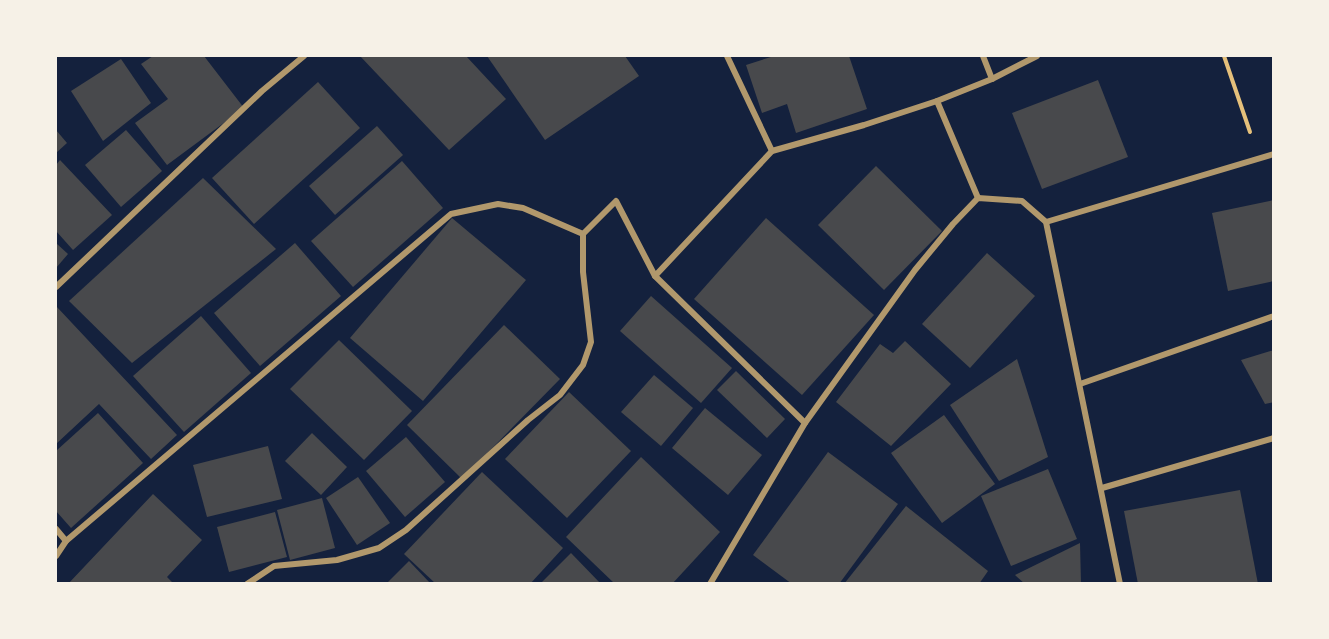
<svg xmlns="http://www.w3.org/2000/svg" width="1329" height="639" viewBox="0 0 1329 639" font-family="'Asap Condensed',sans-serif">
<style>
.building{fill:#48494c}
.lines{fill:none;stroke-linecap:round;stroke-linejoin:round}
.path{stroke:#e5c07b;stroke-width:4}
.minor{stroke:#b1986c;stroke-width:6}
</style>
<rect width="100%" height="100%" fill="#14213d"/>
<!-- building -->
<g class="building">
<polygon points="153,56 204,56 244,108 167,165 135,123 168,99 141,64"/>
<polygon points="360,56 466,56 506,99 449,150"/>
<polygon points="487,56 625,56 639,76 545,140"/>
<polygon points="774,56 849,56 867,109 796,133 787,104 762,113 746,65"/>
<polygon points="121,59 151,103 103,141 71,91"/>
<polygon points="1098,80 1128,157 1042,189 1012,113"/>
<polygon points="318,82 360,128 254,224 212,178"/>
<polygon points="377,126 403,155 335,215 309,186"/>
<polygon points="56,130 67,143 56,153"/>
<polygon points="126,130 162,171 121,207 85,165"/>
<polygon points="60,160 112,215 73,250 56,231 56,165"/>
<polygon points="402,161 443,208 353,287 311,241"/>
<polygon points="876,166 942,231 884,290 818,225"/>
<polygon points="203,178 276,249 132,363 69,301"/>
<polygon points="1274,200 1274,281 1228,291 1212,213"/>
<polygon points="452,218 526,280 423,401 350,338"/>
<polygon points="766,218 874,315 802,395 694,299"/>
<polygon points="56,243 68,254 56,268"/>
<polygon points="295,243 341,296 260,366 214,313"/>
<polygon points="987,253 1035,296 970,368 922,324"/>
<polygon points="651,296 732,368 701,403 620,331"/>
<polygon points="56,306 177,435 151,459 99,404 56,444"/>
<polygon points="201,316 251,373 184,432 133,376"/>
<polygon points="504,325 560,379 462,479 407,425"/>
<polygon points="339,340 412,411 364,460 290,389"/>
<polygon points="905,341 951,384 891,446 836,402 880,344 893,353"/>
<polygon points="1274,350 1274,402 1265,404 1241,360"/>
<polygon points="1017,359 1048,457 999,481 950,405"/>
<polygon points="736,371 785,419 767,438 717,390"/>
<polygon points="654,375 693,408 661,446 621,412"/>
<polygon points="569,392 631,451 567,518 505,459"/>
<polygon points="705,408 762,455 728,495 672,448"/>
<polygon points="98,413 143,463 71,528 56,511 56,451"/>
<polygon points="944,415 995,484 942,523 891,453"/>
<polygon points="312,433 347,467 321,495 285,461"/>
<polygon points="406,437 445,482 405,517 366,471"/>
<polygon points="268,446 282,499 207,517 193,465"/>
<polygon points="828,452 898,504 839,584 792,584 753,555"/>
<polygon points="641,457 720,532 672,584 615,584 566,537"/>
<polygon points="1048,469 1077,539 1011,566 981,496"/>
<polygon points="482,472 563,548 530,584 436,584 404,554"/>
<polygon points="358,477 390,523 357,545 326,498"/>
<polygon points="1240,490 1258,584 1138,584 1124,511"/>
<polygon points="153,494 202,540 167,577 174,584 68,584"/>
<polygon points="322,498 335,548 290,560 277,510"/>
<polygon points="906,506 988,571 979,584 844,584"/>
<polygon points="275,512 287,557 229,572 217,527"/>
<polygon points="1080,543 1081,584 1025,584 1015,575"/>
<polygon points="571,553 601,584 540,584"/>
<polygon points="409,561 431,584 386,584"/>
</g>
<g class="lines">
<!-- path -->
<polyline class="path" points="1224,56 1250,132"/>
<!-- minor -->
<g class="minor">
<polyline points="727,56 772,151"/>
<polyline points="983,56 992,79"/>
<polyline points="937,101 978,198"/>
<polyline points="1046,222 1274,154"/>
<polyline points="655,276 772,151 864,125 937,101 992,79 1037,56"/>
<polyline points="56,287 262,91 304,56"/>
<polyline points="1080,384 1274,316"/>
<polyline points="1102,488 1274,438"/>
<polyline points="56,529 66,541"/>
<polyline points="56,556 66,541 451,214 498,204 523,208 583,234"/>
<polyline points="247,584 274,566 337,560 379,548 406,530 528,420 560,395 583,365 591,342 583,272 583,234 616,201 655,276 805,423"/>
<polyline points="710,584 805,423 915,270 953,224 978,198 1022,201 1046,222 1120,584"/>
</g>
</g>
<!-- border -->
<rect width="1329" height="639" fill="none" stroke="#f6f1e7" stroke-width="114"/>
</svg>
